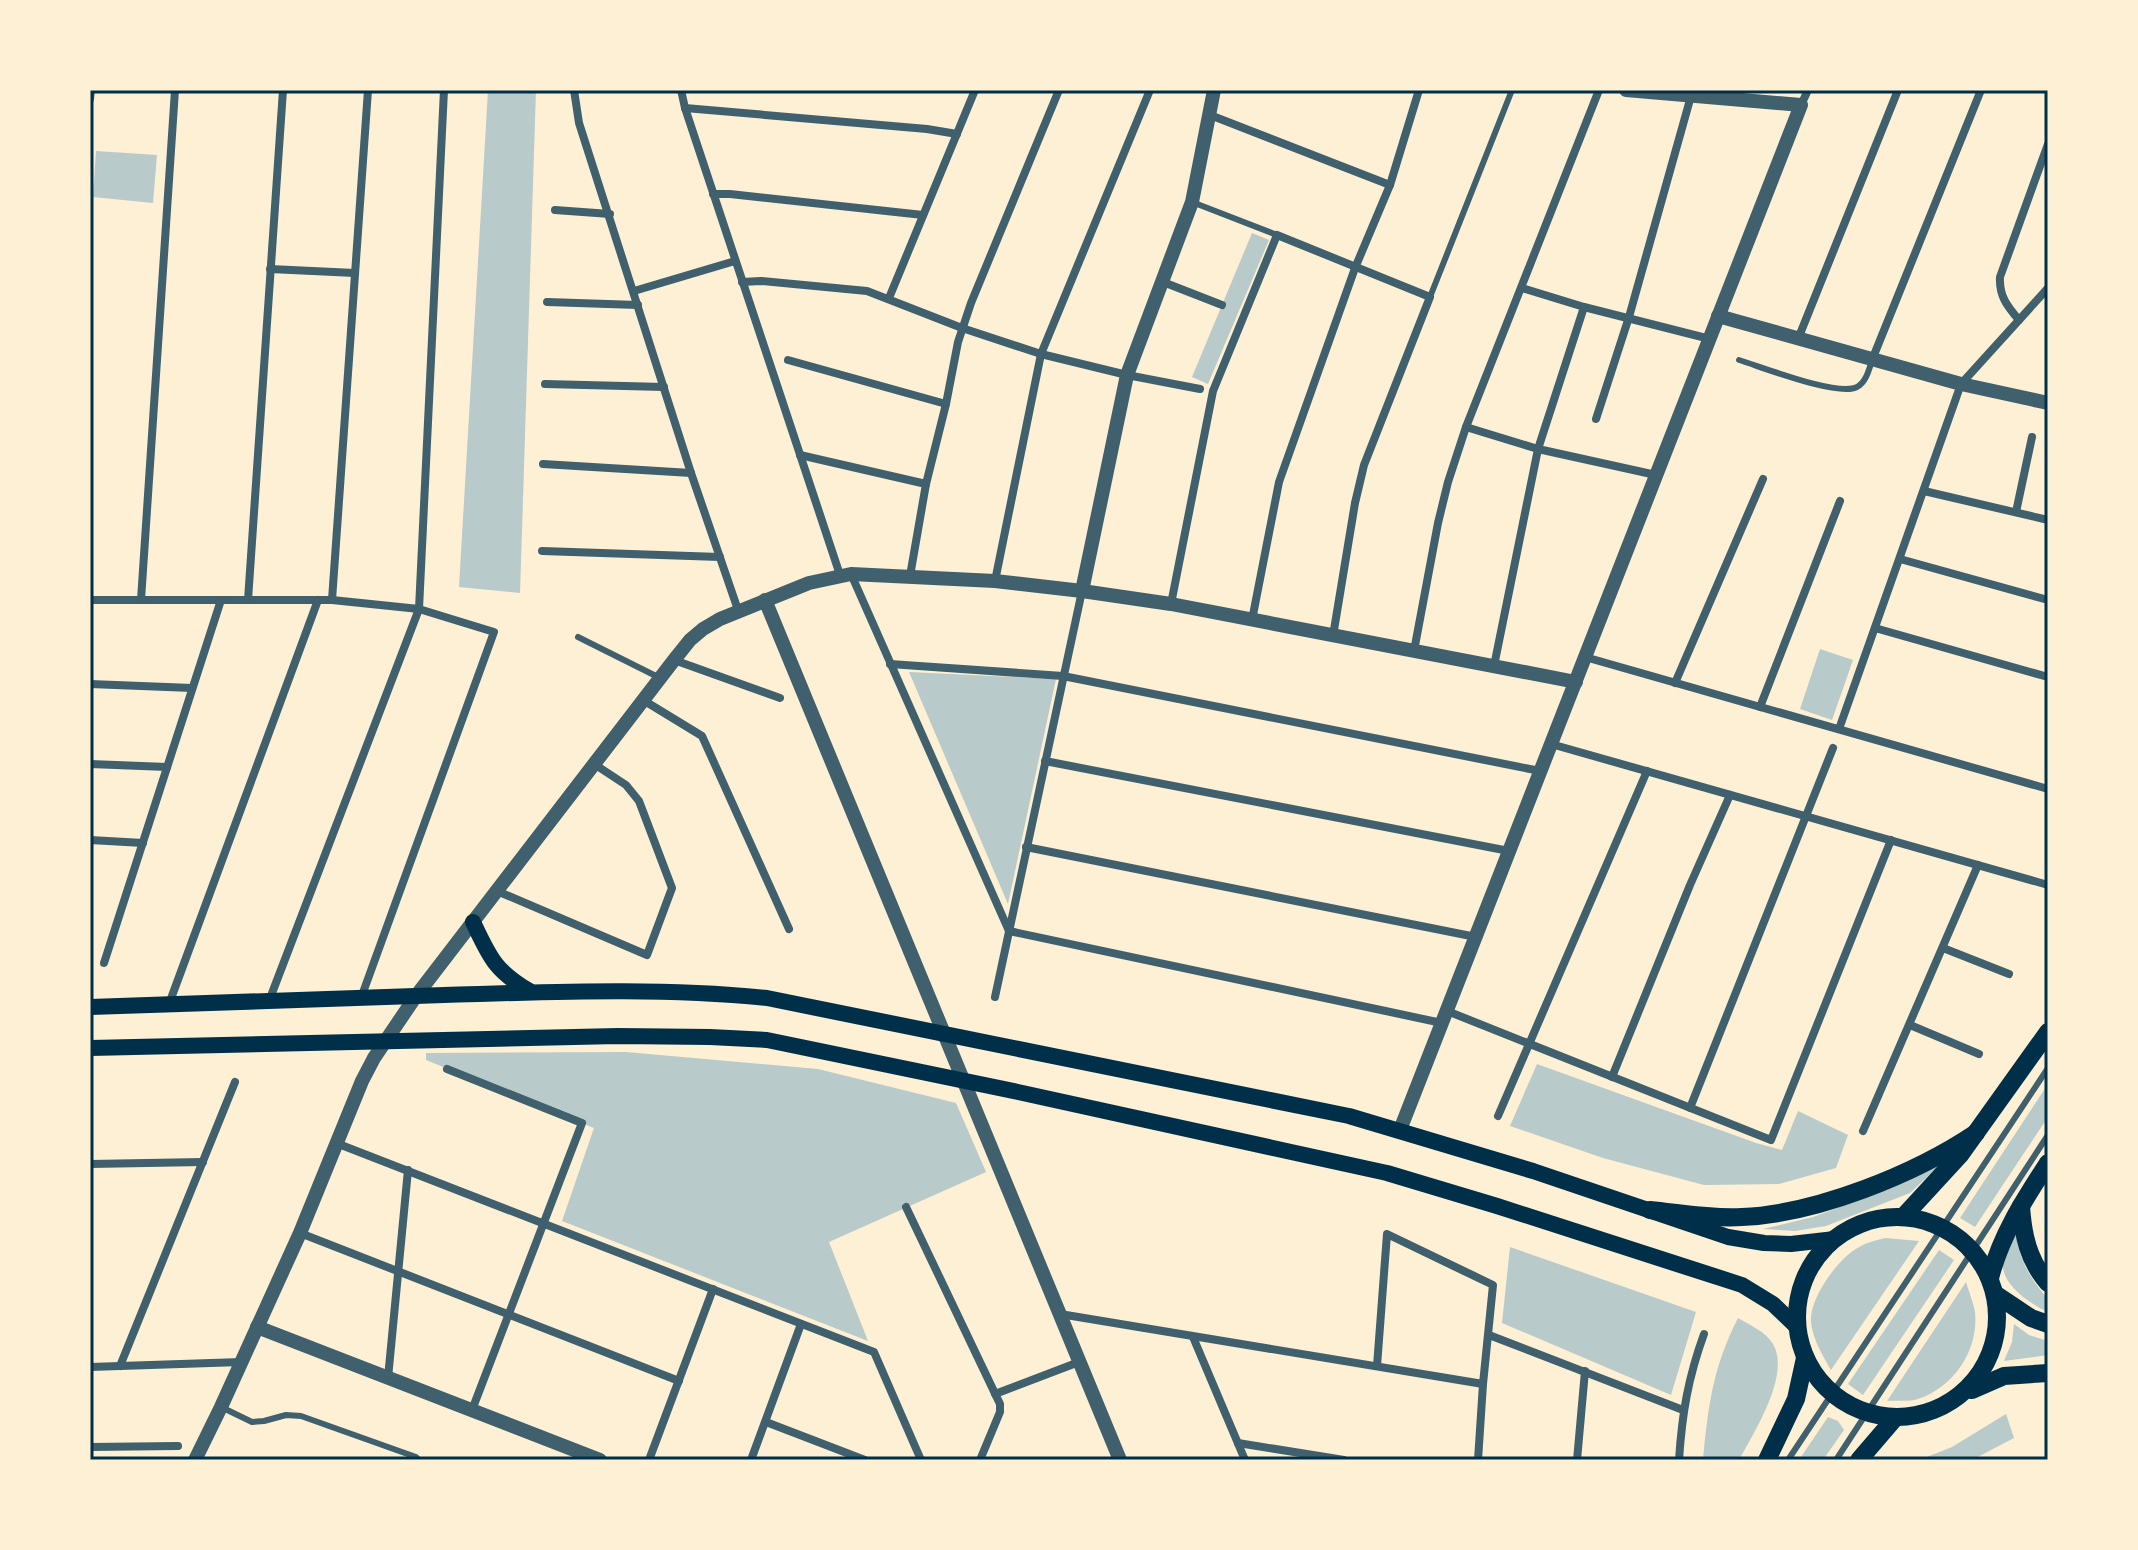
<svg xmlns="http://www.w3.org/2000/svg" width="2138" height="1550" viewBox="0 0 2138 1550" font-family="Cabin,sans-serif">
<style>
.green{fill:#b9caca}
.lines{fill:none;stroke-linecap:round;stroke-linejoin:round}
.service{stroke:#3f606c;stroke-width:6}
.minor{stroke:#3f606c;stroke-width:8}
.tertiary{stroke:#3f606c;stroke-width:14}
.secondary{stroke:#003049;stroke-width:16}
.primary{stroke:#003049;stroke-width:18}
.neatline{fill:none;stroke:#003049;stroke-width:3}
</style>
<rect width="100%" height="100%" fill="#fdf0d5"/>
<!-- green -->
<g class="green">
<polygon points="488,90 536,90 520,593 459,587"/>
<polygon points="96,151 157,155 153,203 93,197"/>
<polygon points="1252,233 1269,240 1208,384 1192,377"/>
<polygon points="1820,649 1853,660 1832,720 1800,709"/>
<polygon points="909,672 1056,679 1008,904"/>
<polygon points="626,1052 818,1069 956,1103 986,1172 829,1242 868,1341 562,1221 594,1128 426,1060 426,1053"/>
<polygon points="1537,1064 1756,1143 1782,1150 1798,1111 1848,1135 1836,1168 1779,1184 1704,1185 1603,1158 1510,1126"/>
<polygon points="2048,1084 2048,1117 1975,1227 1960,1218"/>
<polygon points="1940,1165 1910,1193 1826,1226 1795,1231 1763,1229 1813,1217 1875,1194"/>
<path d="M2016,1231c2,27 14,48 32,68v13c-17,-8 -42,-24 -45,-44 -2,-13 8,-27 13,-37z"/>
<path d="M1885,1238l34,3 -88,129c-8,-14 -21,-35 -20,-53 2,-24 29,-61 50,-71 7,-4 17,-6 24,-8z"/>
<polygon points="1510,1247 1696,1312 1671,1395 1502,1323"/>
<polygon points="1939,1250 1954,1260 1863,1395 1848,1384"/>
<path d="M1966,1282c3,10 7,20 9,30 4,38 -21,75 -57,87 -9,3 -21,1 -31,2z"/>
<path d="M1738,1318c12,7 28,14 35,26 18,31 -19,88 -34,116h-36c5,-54 10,-93 35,-142z"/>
<polygon points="2014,1324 2029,1335 2048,1341 2048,1355 2004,1361 2012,1342"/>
<polygon points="2006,1414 2014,1438 1972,1460 1919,1460 1952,1447"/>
<polygon points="1828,1417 1838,1421 1844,1430 1823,1460 1799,1460"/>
</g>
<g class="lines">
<!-- service -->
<g class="service">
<polyline points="1192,202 1277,235"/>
<polyline points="1430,297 1512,90"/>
<path d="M1739,360c23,7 99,37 118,27 9,-5 12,-17 15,-27"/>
<polyline points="578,637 660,678"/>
<polyline points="221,1407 252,1422 264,1421 286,1415 301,1416 416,1457 419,1460"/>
<polyline points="1788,1460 2048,1068"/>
<polyline points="1836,1460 2048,1135"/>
</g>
<!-- minor -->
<g class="minor">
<polyline points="574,90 579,123 691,473 738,610"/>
<polyline points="681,90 685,108 840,575"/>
<polyline points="90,99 91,90"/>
<polyline points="1801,105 1808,90"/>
<polyline points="685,108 927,129 957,134"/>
<polyline points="1210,115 1390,185"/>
<polyline points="713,194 730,194 923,215"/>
<polyline points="555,210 610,214"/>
<polyline points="270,269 355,273"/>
<polyline points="742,282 761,281 867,291 962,328 1041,354 1127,375 1200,389"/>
<polyline points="1163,282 1222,305"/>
<polyline points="1522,288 1584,307 1710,339"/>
<polyline points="634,291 735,261"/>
<polyline points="889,298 975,90"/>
<polyline points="547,302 638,305"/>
<path d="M2019,320c-12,-14 -20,-24 -19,-43l48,-133"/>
<polyline points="1798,339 1898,90"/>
<polyline points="788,360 946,404"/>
<polyline points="1872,360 1981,90"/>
<polyline points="545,384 664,387"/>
<polyline points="1596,419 1629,317 1691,96"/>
<polyline points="1466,427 1538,449 1656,475"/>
<polyline points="800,455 926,484"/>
<polyline points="543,464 691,473"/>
<polyline points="1924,491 2048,520"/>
<polyline points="2016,512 2032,437"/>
<polyline points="542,551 720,557"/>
<polyline points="1900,559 2048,600"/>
<polyline points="851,574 1009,931 1442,1023"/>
<polyline points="910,576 926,484 946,404 958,342 971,303 1059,90"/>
<polyline points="995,581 1041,354 1150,90"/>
<polyline points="90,600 332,600 419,609 494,632 361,998"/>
<polyline points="141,600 175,90"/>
<polyline points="248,600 283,90"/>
<polyline points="332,600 368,90"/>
<polyline points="1171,604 1213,391 1277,235 1430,297 1364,465 1355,503 1333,636"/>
<polyline points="1252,620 1279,482 1355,268 1390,185 1419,90"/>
<polyline points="1875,628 2048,677"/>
<polyline points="1414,651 1438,523 1448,482 1466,427 1599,90"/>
<polyline points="1585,657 2048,789"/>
<polyline points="674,660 780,698"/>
<polyline points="890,664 1063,676 1540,771"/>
<polyline points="1494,666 1538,449 1584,307"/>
<polyline points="1675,683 1763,479"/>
<polyline points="90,684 192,688"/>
<polyline points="643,700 702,736 789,929"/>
<polyline points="1760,707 1840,501"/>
<polyline points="1839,729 1961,384 2048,288"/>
<polyline points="1551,744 2048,885"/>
<polyline points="1045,761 1509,851"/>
<polyline points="90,764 167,767"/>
<polyline points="90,840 143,843"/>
<polyline points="1026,847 1476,937"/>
<polyline points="497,891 647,955 672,888 639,801 626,785 594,764"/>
<polyline points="1943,948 2009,974"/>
<polyline points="104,963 221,600"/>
<polyline points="995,997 1082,591"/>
<polyline points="269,1001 419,609 444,90"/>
<polyline points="169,1004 318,600"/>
<polyline points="1447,1011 1771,1140 1891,840"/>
<polyline points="1910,1025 1979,1054"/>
<polyline points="447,1069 582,1123 472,1410"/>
<polyline points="1612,1077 1690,885 1730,795"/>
<polyline points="1690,1108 1833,748"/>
<polyline points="1498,1116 1647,771"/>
<polyline points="1863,1131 1978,865"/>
<polyline points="336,1143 874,1352 921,1460"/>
<polyline points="90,1164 203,1162"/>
<polyline points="906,1207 1000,1404 1000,1412 980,1460"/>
<polyline points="300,1233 679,1381"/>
<polyline points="1060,1314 1483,1384"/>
<polyline points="1489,1335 1683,1410"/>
<polyline points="1193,1337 1245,1460"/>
<polyline points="120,1366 235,1082"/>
<polyline points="1377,1366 1387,1234 1493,1285 1483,1384 1478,1460"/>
<polyline points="90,1367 241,1362"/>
<polyline points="388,1378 408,1170"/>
<polyline points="995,1394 1079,1362"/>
<polyline points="766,1422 865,1460"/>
<polyline points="1238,1443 1344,1460"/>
<polyline points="90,1447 178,1446"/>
<polyline points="649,1460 713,1289"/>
<polyline points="751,1460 801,1324"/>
<polyline points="1577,1460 1585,1371"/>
<path d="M1679,1460c3,-46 9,-82 25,-126"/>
</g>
<!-- tertiary -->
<g class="tertiary">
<polyline points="1718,316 1961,384 2048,403"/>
<polyline points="1082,591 1127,375 1192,202 1214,90"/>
<polyline points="765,600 1120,1460"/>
<polyline points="1400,1130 1801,105 1626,90"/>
<polyline points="257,1327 600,1460"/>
<polyline points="195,1460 221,1407 300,1233 362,1081 374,1058 416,996 674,660 690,640 703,629 720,619 809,583 851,574 995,581 1082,591 1171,604 1576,682"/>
</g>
<!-- secondary -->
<g class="secondary">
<path d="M473,922c17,36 22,49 58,70"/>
<path d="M90,1007c118,-4 236,-8 354,-12 107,-3 216,-8 323,3l582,118 184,55 195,66 36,6 27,1 44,-5"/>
<polyline points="90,1048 618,1036 710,1037 767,1040 1018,1092 1387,1173 1497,1206 1742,1285 1773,1304 1797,1327"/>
</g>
<!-- primary -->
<g class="primary">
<path d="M2021,1206c2,29 7,54 27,77"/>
<path d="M1650,1210c30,3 61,9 92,7 74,-3 173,-43 234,-84"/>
<circle cx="1897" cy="1317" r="100"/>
<polyline points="1903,1217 1960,1155 2048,1032"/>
<path d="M1990,1278c11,-43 34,-78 58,-115"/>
<polyline points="1995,1294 2031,1318 2048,1324"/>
<polyline points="1972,1390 2004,1376 2048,1373"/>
<polyline points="1767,1460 1796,1399 1805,1358"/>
<polyline points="1859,1460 1895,1418"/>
</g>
</g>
<!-- border -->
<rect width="2138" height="1550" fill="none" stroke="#fdf0d5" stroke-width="184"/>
<rect x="92" y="92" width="1954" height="1366" class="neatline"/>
</svg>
